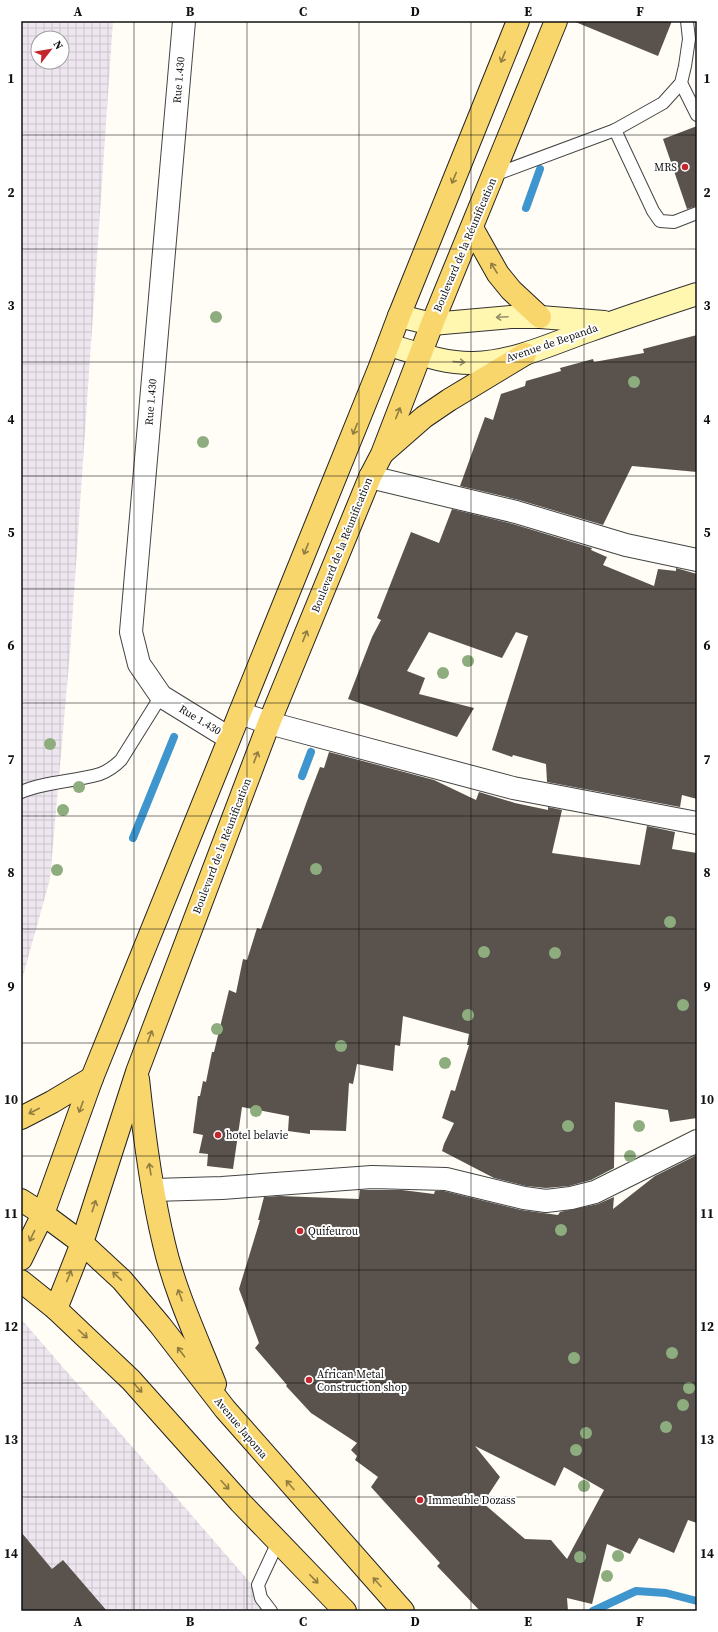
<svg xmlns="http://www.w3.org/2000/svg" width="718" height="1632" viewBox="0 0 718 1632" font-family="'Source Serif 4',serif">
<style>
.industrial{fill:url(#industrial-grid);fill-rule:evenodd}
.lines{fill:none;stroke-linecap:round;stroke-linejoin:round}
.stream{stroke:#3f96cf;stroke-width:8}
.building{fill:#5a524d;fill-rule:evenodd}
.lane-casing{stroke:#444;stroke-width:14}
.street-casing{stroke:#444;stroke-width:24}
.secondary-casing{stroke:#333;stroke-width:24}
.primary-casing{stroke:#222;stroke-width:24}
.lane{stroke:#fff;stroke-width:12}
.street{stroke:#fff;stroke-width:22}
.secondary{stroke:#fff6b0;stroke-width:22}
.primary{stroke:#f9d66b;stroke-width:22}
.tree{fill:#8dad7f}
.oneway{stroke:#917d42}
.oneway2{stroke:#948f68}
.grid{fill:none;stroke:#111;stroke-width:1;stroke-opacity:0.55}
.poi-dot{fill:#c4262e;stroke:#fff;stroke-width:1.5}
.labels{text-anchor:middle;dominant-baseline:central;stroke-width:4;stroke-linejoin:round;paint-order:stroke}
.street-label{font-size:11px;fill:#111;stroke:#fff}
.poi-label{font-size:11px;fill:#111;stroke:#fff;text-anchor:start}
.neatline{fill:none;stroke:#111;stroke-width:1.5}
.grid-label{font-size:13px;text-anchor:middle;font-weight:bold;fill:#111}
</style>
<defs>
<pattern id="industrial-grid" width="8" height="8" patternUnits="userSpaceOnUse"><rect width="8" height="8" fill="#eee6ef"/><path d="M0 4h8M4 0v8" fill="none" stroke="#cbc4cc"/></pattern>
</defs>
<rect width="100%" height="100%" fill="#fffdf5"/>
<!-- industrial -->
<g class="industrial">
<path d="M21,21h92l-43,631 -20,227 -29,104zM38,38h24v24h-24z"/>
<polygon points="21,1319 275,1611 21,1611"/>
</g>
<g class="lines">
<!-- stream -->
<g class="stream">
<polyline points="526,208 540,169"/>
<polyline points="302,776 311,752"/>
<polyline points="133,838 174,737"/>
<polyline points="593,1611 636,1591 666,1593 697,1601"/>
</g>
</g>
<!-- building -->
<g class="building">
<polygon points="573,21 672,21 658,56"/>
<polygon points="697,126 697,206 687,209 663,139"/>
<polygon points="697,335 697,472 632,466 603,525 519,500 460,486 485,417 493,420 501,394 525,386 526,381 561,371 560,368 593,359 594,362 644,353 643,349"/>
<polygon points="452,509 513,524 592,548 591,550 607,557 603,565 654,586 658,569 676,571 676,568 697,574 697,799 682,795 680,807 547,782 546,764 513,755 512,757 492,750 528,636 516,632 502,658 429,632 407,671 425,678 419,694 474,708 457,737 348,699 372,637 381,620 377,618 411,532 439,543"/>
<polygon points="329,752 434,780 476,800 479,792 515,803 548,810 548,807 562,810 552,853 640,865 647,826 675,832 672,849 697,853 697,1118 670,1122 668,1110 615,1102 614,1168 591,1180 569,1186 546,1188 526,1186 494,1178 442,1151 444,1144 454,1123 442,1118 451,1090 455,1091 469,1045 467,1045 469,1034 403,1016 400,1046 395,1045 393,1071 357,1064 353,1084 349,1083 346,1131 310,1130 310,1134 288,1131 289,1116 242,1107 233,1169 207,1166 208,1154 199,1153 203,1135 193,1133 198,1096 200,1096 203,1081 206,1082 212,1052 214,1052 229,990 236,993 243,959 247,960 257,928 261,929 307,801 320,767 324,768"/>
<path d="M697,1155v368l-9,-3 -14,33 -35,-15 -9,16 -23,-10 -15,60 -25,-6 1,13h-88l-43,-45 3,-3 -69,-76 7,-10 -23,-17 2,-4 -6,-6 6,-7 -46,-30 -25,-27 1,-1 -32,-37 4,-5 -20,-54 21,-69h-2l6,-23 16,-1 79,3 1,-9h42l32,4 1,-3h9l77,19 37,5 2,-3 38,-8 16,-7 -1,12 42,-33zM475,1446l80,40 9,-19 40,23 -37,69 -16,-19 -26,-1 -42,-36 17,-26z"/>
<polygon points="21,1532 52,1569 63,1560 107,1611 21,1611"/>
</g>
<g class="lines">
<!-- lane casing -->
<g class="lane-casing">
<g id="lane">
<polyline points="681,83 697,115"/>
<polyline points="615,130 653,211 660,221 674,222 697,213"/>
<polyline points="494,175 615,130 663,103 681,83 685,66 689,39 687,21"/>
<path d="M21,792c25,-11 53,-10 79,-18 8,-3 15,-8 21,-14l40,-64"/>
<polyline points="271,1611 261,1598 258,1585 278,1542"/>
</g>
</g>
<!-- street casing -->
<g class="street-casing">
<g id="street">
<polyline points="184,21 131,632 139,664 161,696 229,738"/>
<polyline points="370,477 516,512 626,545 697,560"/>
<polyline points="240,713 269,723 513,788 697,823"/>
<polyline points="153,1190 222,1188 372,1177 446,1179 524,1198 546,1201 571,1198 595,1192 697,1141"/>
</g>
</g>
<!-- secondary casing -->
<g class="secondary-casing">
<g id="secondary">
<polyline points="399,316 432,324 511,317 540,317 604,322"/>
<path d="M389,345c27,8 57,19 85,18 40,-1 77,-19 114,-32 36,-13 72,-25 109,-37"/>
</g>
</g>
<!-- primary casing -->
<g class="primary-casing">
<g id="primary">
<polyline points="472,228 498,274 511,290 540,317"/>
<polyline points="384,452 424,417 449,400 525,354"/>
<path d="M138,1079c6,56 13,111 26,165 11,48 33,94 51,140"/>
<polyline points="21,1118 52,1102 92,1078"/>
<polyline points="21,1200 43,1214 82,1243 122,1280 160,1325 225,1409 403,1611"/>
<polyline points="21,1259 43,1214 92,1078 379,369 399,316 518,21"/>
<polyline points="21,1281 56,1309 131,1380 240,1502 345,1611"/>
<polyline points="56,1309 82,1243 137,1072 154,1027 269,723 370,477 382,454 432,324 556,21"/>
</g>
</g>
<!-- lane -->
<use href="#lane" class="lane"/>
<!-- street -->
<use href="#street" class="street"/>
<!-- secondary -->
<use href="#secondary" class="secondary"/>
<!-- primary -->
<use href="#primary" class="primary"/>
</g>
<!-- trees -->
<g class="tree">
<circle cx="216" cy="317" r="6"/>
<circle cx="634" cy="382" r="6"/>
<circle cx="203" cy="442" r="6"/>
<circle cx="468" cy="661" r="6"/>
<circle cx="443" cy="673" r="6"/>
<circle cx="50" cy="744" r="6"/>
<circle cx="79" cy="787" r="6"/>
<circle cx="63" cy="810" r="6"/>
<circle cx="316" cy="869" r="6"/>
<circle cx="57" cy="870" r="6"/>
<circle cx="670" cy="922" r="6"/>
<circle cx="484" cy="952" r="6"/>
<circle cx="555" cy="953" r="6"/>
<circle cx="683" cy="1005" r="6"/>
<circle cx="468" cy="1015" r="6"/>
<circle cx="217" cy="1029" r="6"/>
<circle cx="341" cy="1046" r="6"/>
<circle cx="445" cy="1063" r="6"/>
<circle cx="256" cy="1111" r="6"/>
<circle cx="568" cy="1126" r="6"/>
<circle cx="639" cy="1126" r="6"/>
<circle cx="630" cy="1156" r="6"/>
<circle cx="561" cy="1230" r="6"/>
<circle cx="672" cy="1353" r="6"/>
<circle cx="574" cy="1358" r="6"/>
<circle cx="689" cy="1388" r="6"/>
<circle cx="683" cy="1405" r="6"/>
<circle cx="666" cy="1427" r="6"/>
<circle cx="586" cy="1433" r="6"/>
<circle cx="576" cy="1450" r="6"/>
<circle cx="584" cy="1486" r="6"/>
<circle cx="618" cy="1556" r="6"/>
<circle cx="580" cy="1557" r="6"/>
<circle cx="607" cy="1576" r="6"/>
</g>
<!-- one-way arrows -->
<defs><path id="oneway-shaft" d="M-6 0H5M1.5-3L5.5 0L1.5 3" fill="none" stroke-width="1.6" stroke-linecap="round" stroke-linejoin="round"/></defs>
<g class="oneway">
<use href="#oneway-shaft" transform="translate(503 57) rotate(112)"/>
<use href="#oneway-shaft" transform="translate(454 178) rotate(112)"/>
<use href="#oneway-shaft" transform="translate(494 268) rotate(-122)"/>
<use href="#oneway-shaft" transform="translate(398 413) rotate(-68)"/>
<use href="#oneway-shaft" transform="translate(355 429) rotate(112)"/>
<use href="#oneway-shaft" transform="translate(306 549) rotate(112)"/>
<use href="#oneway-shaft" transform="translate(305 636) rotate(-68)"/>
<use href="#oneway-shaft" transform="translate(256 757) rotate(-69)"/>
<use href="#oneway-shaft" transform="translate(150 1036) rotate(-70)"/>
<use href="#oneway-shaft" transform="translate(81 1107) rotate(110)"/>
<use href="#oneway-shaft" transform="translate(34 1111) rotate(153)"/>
<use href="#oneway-shaft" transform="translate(150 1169) rotate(-99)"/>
<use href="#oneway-shaft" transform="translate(94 1206) rotate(-72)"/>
<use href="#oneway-shaft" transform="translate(32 1236) rotate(116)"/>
<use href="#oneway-shaft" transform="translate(69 1276) rotate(-68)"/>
<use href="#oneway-shaft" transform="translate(117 1276) rotate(-137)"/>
<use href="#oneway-shaft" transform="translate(180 1295) rotate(-110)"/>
<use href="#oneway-shaft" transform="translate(83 1334) rotate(42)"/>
<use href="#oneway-shaft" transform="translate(181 1352) rotate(-127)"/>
<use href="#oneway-shaft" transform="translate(138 1388) rotate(48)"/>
<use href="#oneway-shaft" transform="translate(225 1485) rotate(48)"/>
<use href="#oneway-shaft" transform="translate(290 1485) rotate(-131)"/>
<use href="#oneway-shaft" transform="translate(314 1579) rotate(46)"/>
<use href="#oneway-shaft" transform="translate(377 1582) rotate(-132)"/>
</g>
<g class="oneway2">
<use href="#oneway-shaft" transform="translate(502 317) rotate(177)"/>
<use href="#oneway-shaft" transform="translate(459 362) rotate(4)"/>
</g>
<!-- grid -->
<path class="grid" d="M134,21v1590M247,21v1590M359,21v1590M471,21v1590M584,21v1590M21,135h676M21,249h676M21,362h676M21,476h676M21,589h676M21,703h676M21,816h676M21,929h676M21,1043h676M21,1156h676M21,1270h676M21,1383h676M21,1497h676"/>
<!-- markers -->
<g class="poi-dot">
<circle cx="685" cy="167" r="4"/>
<circle cx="218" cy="1135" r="4"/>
<circle cx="300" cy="1231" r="4"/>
<circle cx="309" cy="1380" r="4"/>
<circle cx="420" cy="1500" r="4"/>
</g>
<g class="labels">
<!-- street labels -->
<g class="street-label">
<text transform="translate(179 80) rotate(-85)">Rue 1.430</text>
<text transform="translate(465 245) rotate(-67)">Boulevard de la Réunification</text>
<text transform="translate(552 343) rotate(-19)">Avenue de Bepanda</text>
<text transform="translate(151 402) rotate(-85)">Rue 1.430</text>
<text transform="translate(342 545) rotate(-68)">Boulevard de la Réunification</text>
<text transform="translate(200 720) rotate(31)">Rue 1.430</text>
<text transform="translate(222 846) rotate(-69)">Boulevard de la Réunification</text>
<text transform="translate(241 1428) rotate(50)">Avenue Japoma</text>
</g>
<!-- poi labels -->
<g class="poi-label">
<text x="677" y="167" text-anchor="end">MRS</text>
<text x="226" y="1135">hotel belavie</text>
<text x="308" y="1231">Quifeurou</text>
<text x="317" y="1374">African Metal<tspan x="317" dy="13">Construction shop</tspan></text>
<text x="428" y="1500">Immeuble Dozass</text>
</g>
</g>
<!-- border -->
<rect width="718" height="1632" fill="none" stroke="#ffffff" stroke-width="44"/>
<!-- north arrow -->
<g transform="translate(50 50) rotate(59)"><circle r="19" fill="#ffffff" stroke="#a0a0a0"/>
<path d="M0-3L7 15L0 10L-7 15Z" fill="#c4262e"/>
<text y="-6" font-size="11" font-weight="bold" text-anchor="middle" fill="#111111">N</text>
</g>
<rect x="22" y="22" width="674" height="1588" class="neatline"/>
<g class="grid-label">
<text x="78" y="16">A</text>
<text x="190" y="16">B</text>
<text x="303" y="16">C</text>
<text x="415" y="16">D</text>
<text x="528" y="16">E</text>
<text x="640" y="16">F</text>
<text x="11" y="83">1</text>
<text x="707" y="83">1</text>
<text x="11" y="197">2</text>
<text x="707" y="197">2</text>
<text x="11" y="310">3</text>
<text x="707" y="310">3</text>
<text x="11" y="424">4</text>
<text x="707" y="424">4</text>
<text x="11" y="537">5</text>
<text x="707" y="537">5</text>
<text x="11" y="650">6</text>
<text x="707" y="650">6</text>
<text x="11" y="764">7</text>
<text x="707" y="764">7</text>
<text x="11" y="877">8</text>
<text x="707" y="877">8</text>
<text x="11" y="991">9</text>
<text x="707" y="991">9</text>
<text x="11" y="1104">10</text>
<text x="707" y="1104">10</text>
<text x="11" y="1218">11</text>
<text x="707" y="1218">11</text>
<text x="11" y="1331">12</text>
<text x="707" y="1331">12</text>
<text x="11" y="1444">13</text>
<text x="707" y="1444">13</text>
<text x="11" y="1558">14</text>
<text x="707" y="1558">14</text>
<text x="78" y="1626">A</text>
<text x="190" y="1626">B</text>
<text x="303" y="1626">C</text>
<text x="415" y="1626">D</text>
<text x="528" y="1626">E</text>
<text x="640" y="1626">F</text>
</g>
</svg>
